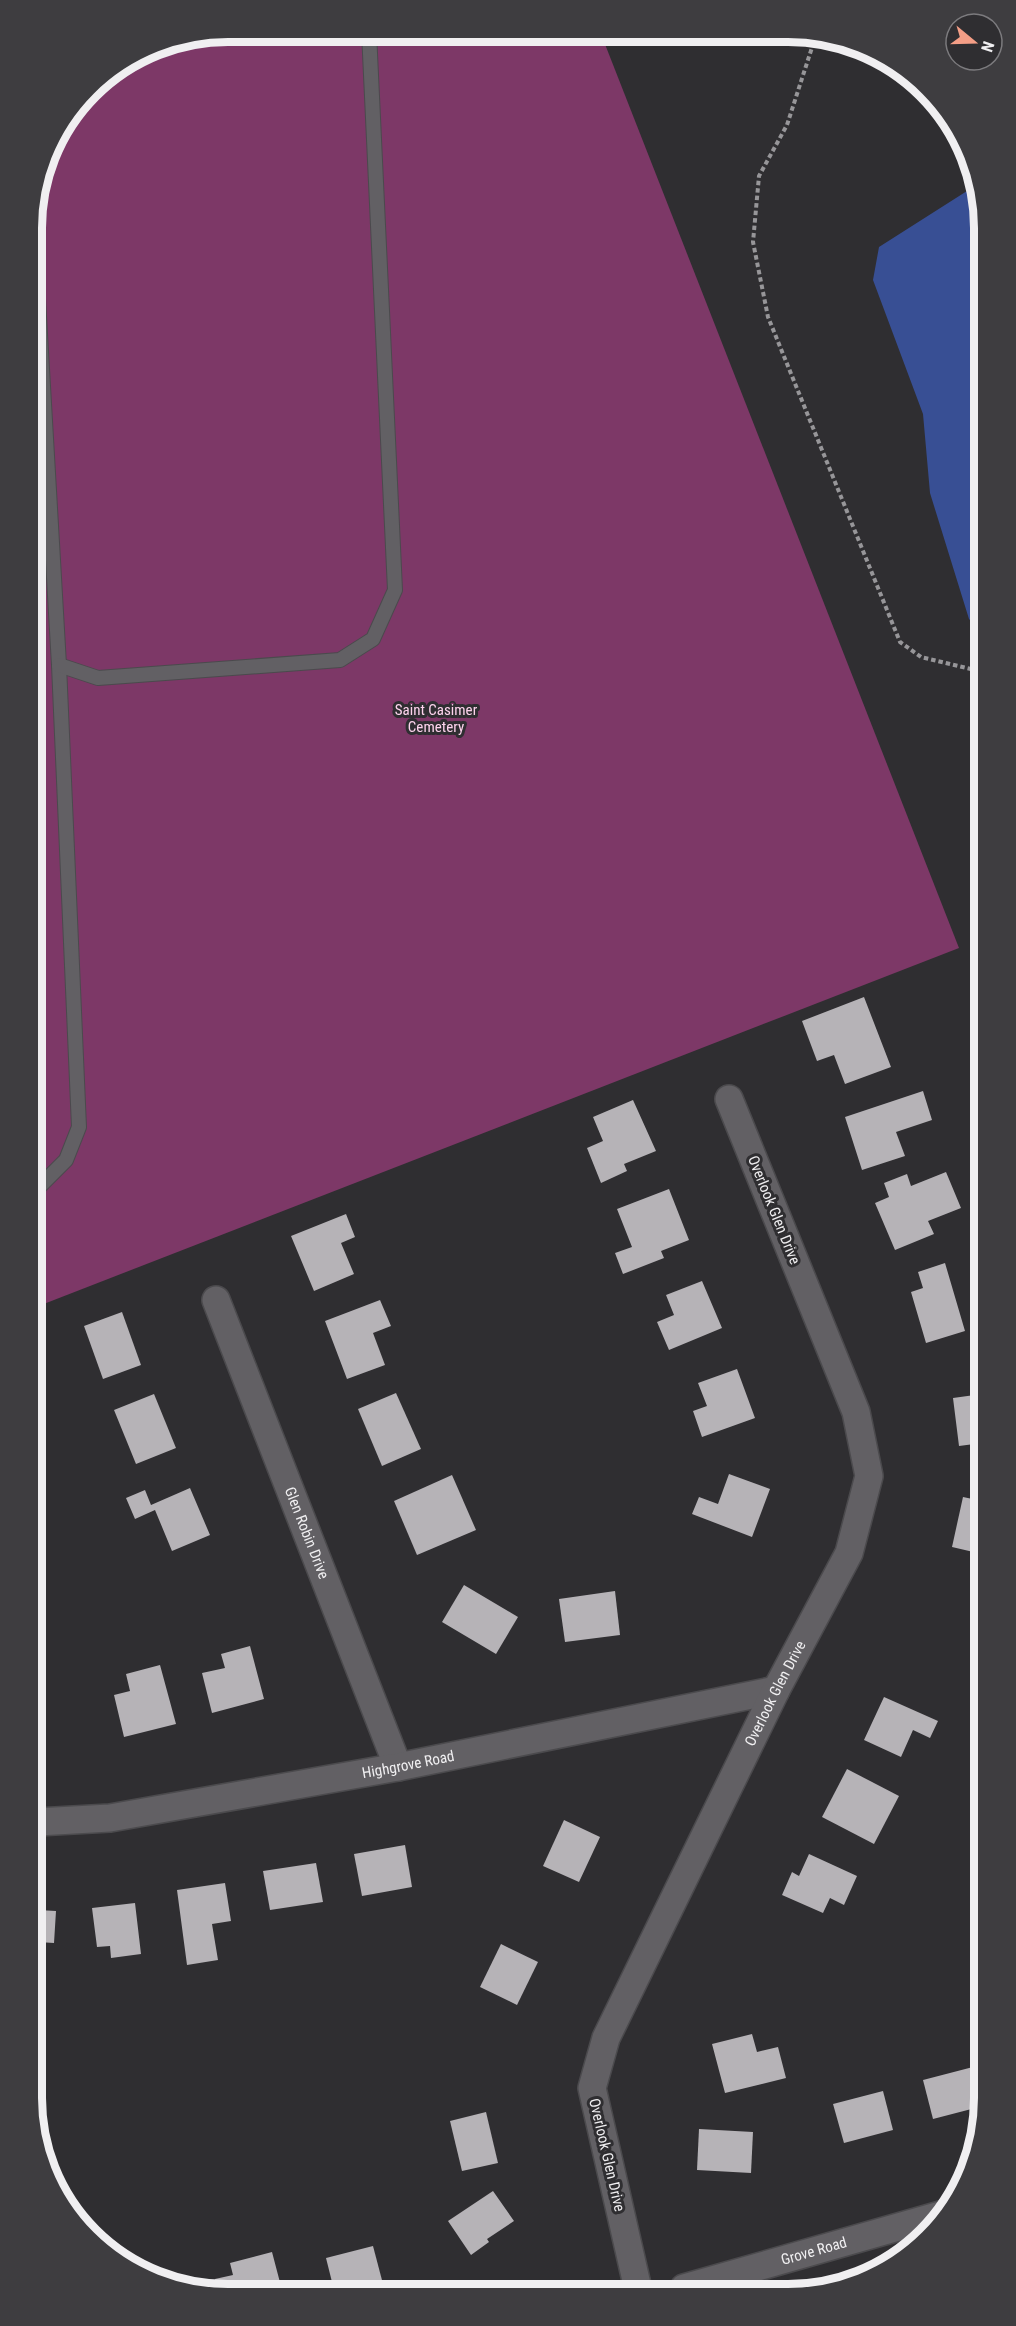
<svg xmlns="http://www.w3.org/2000/svg" width="1016" height="2326" viewBox="0 0 1016 2326" font-family="'Roboto Condensed',sans-serif">
<style>
.green{fill:#7d3867}
.water{fill:#384f94}
.building{fill:#b6b3b7}
.lines{fill:none;stroke-linecap:round;stroke-linejoin:round}
.service-casing{stroke:#4b4a4d;stroke-width:16}
.minor-casing{stroke:#4b4a4d;stroke-width:30}
.path{stroke:#979699;stroke-width:4;stroke-dasharray:4.5 3;stroke-linecap:butt}
.service{stroke:#626064;stroke-width:14}
.minor{stroke:#626064;stroke-width:27}
.labels{text-anchor:middle;dominant-baseline:central;stroke-width:6;stroke-linejoin:round;paint-order:stroke}
.park-label{font-size:15px;fill:#fed3ed;stroke:#2f2e31}
.street-label{font-size:15px;fill:#f0eff1;stroke:#2f2e31}
.rim{fill:none;stroke:#f0eff1;stroke-width:8}
</style>
<rect width="100%" height="100%" fill="#2f2e31"/>
<!-- green -->
<polygon class="green" points="228,32 601,34 959,948 36,1307 32,215 52,141 98,81 153,46"/>
<!-- water -->
<polygon class="water" points="978,184 979,629 969,619 930,493 923,414 873,280 879,247"/>
<!-- building -->
<g class="building">
<polygon points="864,997 891,1067 845,1084 834,1055 817,1061 802,1021"/>
<polygon points="923,1091 932,1120 896,1132 905,1156 862,1170 845,1117"/>
<polygon points="633,1100 656,1151 624,1164 627,1171 601,1183 587,1148 603,1141 593,1117"/>
<polygon points="946,1172 961,1208 928,1221 934,1234 895,1250 875,1203 889,1197 884,1183 907,1174 911,1186"/>
<polygon points="669,1189 689,1240 661,1251 664,1258 623,1274 615,1253 632,1247 617,1209"/>
<polygon points="346,1214 355,1237 341,1243 354,1274 314,1291 291,1236"/>
<polygon points="945,1263 965,1331 926,1343 911,1292 923,1288 918,1272"/>
<polygon points="702,1281 722,1328 669,1350 657,1322 674,1315 666,1295"/>
<polygon points="380,1300 391,1326 373,1333 385,1365 347,1379 325,1321"/>
<polygon points="122,1312 141,1365 103,1379 84,1326"/>
<polygon points="737,1369 755,1418 702,1437 693,1411 707,1406 698,1383"/>
<polygon points="396,1393 421,1449 382,1466 358,1409"/>
<polygon points="154,1394 176,1448 136,1464 114,1410"/>
<polygon points="982,1394 982,1443 959,1446 953,1398"/>
<polygon points="729,1474 770,1489 752,1537 692,1514 699,1497 718,1504"/>
<polygon points="452,1475 476,1530 417,1555 394,1501"/>
<polygon points="190,1488 210,1535 172,1551 155,1510 135,1519 126,1498 145,1490 151,1505"/>
<polygon points="963,1497 982,1501 982,1554 952,1547"/>
<polygon points="464,1585 518,1617 496,1654 442,1622"/>
<polygon points="615,1591 620,1635 565,1642 559,1599"/>
<polygon points="250,1646 264,1699 212,1713 202,1673 225,1668 221,1654"/>
<polygon points="160,1665 176,1724 124,1737 114,1695 130,1691 126,1674"/>
<polygon points="884,1697 938,1721 930,1738 913,1730 901,1757 864,1740"/>
<polygon points="847,1769 899,1796 874,1844 822,1817"/>
<polygon points="564,1820 600,1837 579,1882 543,1866"/>
<polygon points="405,1845 412,1887 362,1896 354,1854"/>
<polygon points="809,1854 857,1876 844,1905 830,1898 823,1913 782,1895 792,1872 799,1876"/>
<polygon points="316,1863 323,1902 270,1910 263,1871"/>
<polygon points="225,1883 231,1921 212,1924 218,1960 187,1965 177,1890"/>
<polygon points="135,1903 141,1954 111,1958 110,1946 97,1947 92,1908"/>
<polygon points="38,1910 56,1911 54,1943 38,1942"/>
<polygon points="501,1944 538,1962 517,2005 480,1987"/>
<polygon points="752,2034 757,2052 778,2047 786,2078 725,2093 712,2044"/>
<polygon points="973,2067 983,2106 933,2119 923,2080"/>
<polygon points="883,2091 893,2130 844,2143 833,2104"/>
<polygon points="486,2112 498,2163 462,2171 450,2121"/>
<polygon points="699,2129 753,2132 751,2173 697,2170"/>
<polygon points="493,2191 514,2221 487,2239 489,2242 471,2255 448,2221"/>
<polygon points="373,2246 383,2284 361,2290 334,2290 326,2258"/>
<polygon points="272,2252 282,2290 218,2291 215,2279 233,2275 230,2263"/>
</g>
<g class="lines">
<!-- service casing -->
<g class="service-casing">
<g id="service">
<polyline points="33,212 59,665 79,1127 66,1160 40,1186 35,1188"/>
<polyline points="59,665 98,678 340,660 373,639 395,590 369,32"/>
</g>
</g>
<!-- minor casing -->
<g class="minor-casing">
<g id="minor">
<path id="s1" d="M216,1300l182,467"/>
<path id="s2" d="M37,1822l73,-4 288,-51 378,-77"/>
<path id="s3" d="M684,2288l260,-74"/>
<path id="s4" d="M638,2289l-46,-201 14,-50 170,-348 73,-137 20,-77 -13,-64 -127,-313"/>
</g>
</g>
<!-- path -->
<polyline class="path" points="816,35 787,125 759,176 753,242 768,317 900,642 921,657 979,671"/>
<!-- service -->
<use href="#service" class="service"/>
<!-- minor -->
<use href="#minor" class="minor"/>
</g>
<g class="labels">
<!-- park labels -->
<g class="park-label">
<text x="436" y="710">Saint Casimer<tspan x="436" dy="17">Cemetery</tspan></text>
</g>
<!-- street labels -->
<g class="street-label">
<text transform="translate(774 1210) rotate(68)">Overlook Glen Drive</text>
<text stroke="none"><textPath href="#s1" startOffset="250">Glen Robin Drive</textPath></text>
<text stroke="none"><textPath href="#s4" startOffset="642">Overlook Glen Drive</textPath></text>
<text stroke="none"><textPath href="#s2" startOffset="376">Highgrove Road</textPath></text>
<text transform="translate(607 2155) rotate(77)">Overlook Glen Drive</text>
<text stroke="none"><textPath href="#s3" startOffset="135">Grove Road</textPath></text>
</g>
</g>
<!-- crop -->
<path d="M0 0H1016V2326H0ZM228 42H788A186 186 0 0 1 974 228V2098A186 186 0 0 1 788 2284H228A186 186 0 0 1 42 2098V228A186 186 0 0 1 228 42Z" fill="#3e3d40" fill-rule="evenodd"/>
<path class="rim" d="M228 42H788A186 186 0 0 1 974 228V2098A186 186 0 0 1 788 2284H228A186 186 0 0 1 42 2098V228A186 186 0 0 1 228 42Z"/>
<!-- north arrow -->
<g transform="translate(974 42) rotate(109)"><circle r="28" fill="#2f2e31" stroke="#7c7b7e" stroke-width="1.5"/>
<path d="M0-4.5L10 22L0 15L-10 22Z" fill="#f49e86"/>
<text y="-9" font-size="16" font-weight="bold" text-anchor="middle" fill="#f0eff1">N</text>
</g>
</svg>
